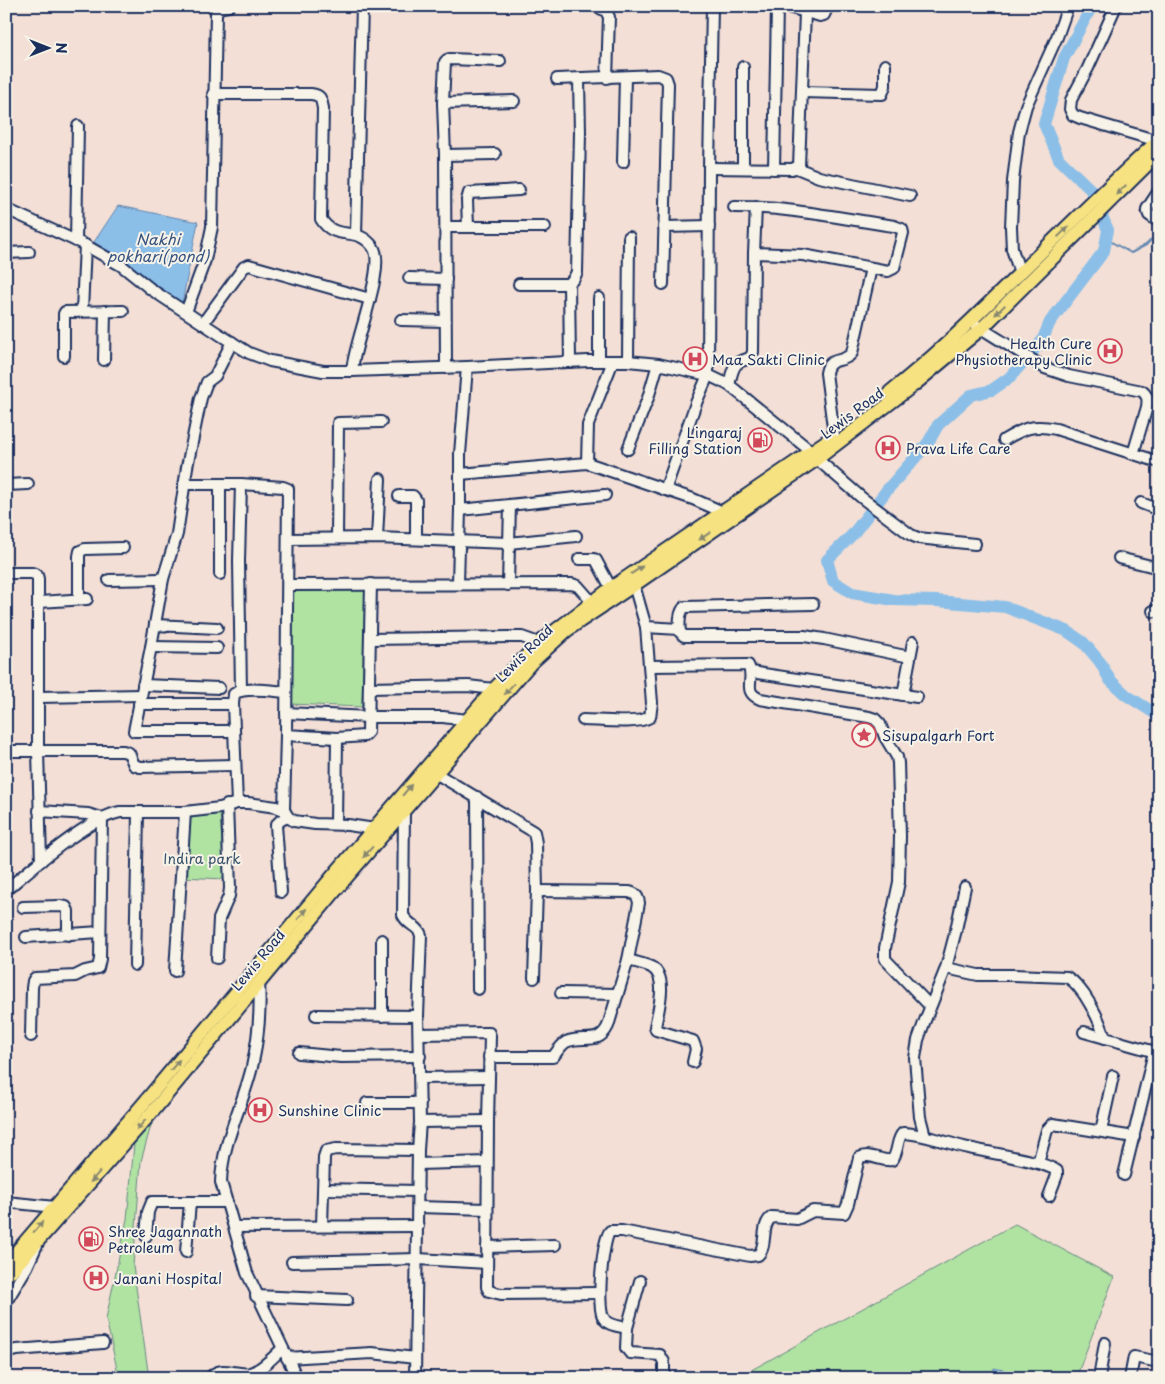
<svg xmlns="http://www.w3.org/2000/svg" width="1165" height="1384" viewBox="0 0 1165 1384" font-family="'Playpen Sans',sans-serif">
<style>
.green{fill:#b0e2a2;stroke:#668880}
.water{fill:#8cbfe8;stroke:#5f85b1}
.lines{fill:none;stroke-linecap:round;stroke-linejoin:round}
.stream{stroke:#5f85b1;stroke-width:2}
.river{stroke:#8cbfe8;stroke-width:12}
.minor-casing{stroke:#1b2f5e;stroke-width:14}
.major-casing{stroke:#1b2f5e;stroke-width:16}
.minor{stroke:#f7f3e8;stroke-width:10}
.major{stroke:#f6e281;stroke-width:12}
.oneway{fill:#888870}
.labels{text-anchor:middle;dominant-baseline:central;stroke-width:4;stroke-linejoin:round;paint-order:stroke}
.poi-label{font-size:14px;fill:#1b2f5e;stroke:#f7f3e8;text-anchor:start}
.street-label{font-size:14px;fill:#1b2f5e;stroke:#f7f3e8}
.park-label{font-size:14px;fill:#39536c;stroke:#f7f3e8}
.water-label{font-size:15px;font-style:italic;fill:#375380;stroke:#f7f3e8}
</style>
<rect width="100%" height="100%" fill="#f3dfd5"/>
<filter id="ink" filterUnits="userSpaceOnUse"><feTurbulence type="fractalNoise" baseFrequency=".02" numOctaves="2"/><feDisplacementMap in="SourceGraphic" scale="10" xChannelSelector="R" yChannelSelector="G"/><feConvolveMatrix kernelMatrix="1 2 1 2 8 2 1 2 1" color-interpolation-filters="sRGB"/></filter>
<g filter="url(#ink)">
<!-- green -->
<g class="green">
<polygon points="365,590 362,707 290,704 291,591"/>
<polygon points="220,810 224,879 182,877 184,815"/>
<polygon points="152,1122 141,1161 133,1266 149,1378 119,1378 106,1319 127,1219 134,1144"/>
<polygon points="1015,1224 1114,1277 1076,1378 737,1378"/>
</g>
<!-- water -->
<g class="water">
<polygon points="118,206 198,222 182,303 94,242"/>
<polygon points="994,1368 1038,1378 992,1378"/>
</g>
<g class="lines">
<!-- stream -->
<polyline class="stream" points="1106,239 1131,253 1146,245 1159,232"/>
<!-- river -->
<polyline class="river" points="1092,6 1064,58 1044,124 1059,159 1091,190 1108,230 1104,251 1050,322 1042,341 1009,378 992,390 971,395 938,425 928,443 887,490 853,534 827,560 833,581 852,593 894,600 937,601 1005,607 1067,631 1084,643 1100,662 1110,680 1126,695 1159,716"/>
<!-- minor casing -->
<g class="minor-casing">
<g id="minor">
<polyline points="595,6 606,11 609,17 607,78"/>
<polyline points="778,6 788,7 820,16 824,15 828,6"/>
<polyline points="1116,6 1088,68 1071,100 1070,109 1073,115 1080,118 1158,141"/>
<polyline points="743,67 743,168"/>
<polyline points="557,79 658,75 666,78 668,84 663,284"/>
<polyline points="802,92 882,94 885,86 885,65"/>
<path d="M213,94h98c10,1 10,5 12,14l-2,111c15,24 35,5 52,28 14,19 -20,98 -21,124"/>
<polyline points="443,103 514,101"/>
<polyline points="445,155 495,154"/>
<polyline points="623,162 625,77"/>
<polyline points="709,168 792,169 799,166 805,13"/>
<polyline points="797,168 819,177 910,196"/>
<polyline points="774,169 777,6"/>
<polyline points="1159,191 1147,209 1149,215 1159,222"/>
<path d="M734,207c56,0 105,11 160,19l8,3 1,4 -9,35 -6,3 -85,-16 -49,-2"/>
<polyline points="6,209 85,245 122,266 152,290 222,336 249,353 270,361 323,371 352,371 467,367 588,361 628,361 658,364 708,375 729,385 812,452"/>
<polyline points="446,227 545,227"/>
<polyline points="468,227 467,200 469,193 519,190"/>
<polyline points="664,227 709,226"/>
<polyline points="356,234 362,6"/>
<polyline points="76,241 78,126"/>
<polyline points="6,253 29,252"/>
<polyline points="1020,273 1012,249 1011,227 1013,181 1019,132 1026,106 1057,37 1068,6"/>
<polyline points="409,278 446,279"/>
<polyline points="519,284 569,284 574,278 577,272 580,133 579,79"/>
<polyline points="569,284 570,362"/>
<polyline points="599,298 599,361"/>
<polyline points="82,311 85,245"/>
<polyline points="186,312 205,260 212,227 216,13 219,8 229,6"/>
<polyline points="401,320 445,321"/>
<polyline points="203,323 244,267 249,265 370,299"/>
<path d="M976,325l69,43 24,8 73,15c6,5 6,8 5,16l-14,47"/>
<polyline points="232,342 215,376 207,382 201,398 187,467 177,534 163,579 151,647 134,731 234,731"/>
<polyline points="64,356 64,314 65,312 123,311"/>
<polyline points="104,360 105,311"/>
<polyline points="628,361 629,237"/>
<polyline points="446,368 445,155 443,103 445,62 447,60 450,59 500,61"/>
<path d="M729,385c2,-7 3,-18 9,-22 7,-5 12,-2 15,-11l1,-99 2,-46"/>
<path d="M834,435l-8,-62c3,-18 16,-8 26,-20l19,-85"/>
<path d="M1004,440c20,-12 29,-16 52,-11l103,33"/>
<polyline points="628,449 648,398 658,364"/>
<polyline points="817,459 862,498 911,535 918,538 975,544"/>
<polyline points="587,463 588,425 613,361"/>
<polyline points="460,474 587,463 693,499 723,512"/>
<polyline points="184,484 241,484 283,487 288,489 286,735 284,810"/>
<polyline points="220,484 220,574"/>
<polyline points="6,485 28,484"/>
<polyline points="665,490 696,403 708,375 709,168 712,6"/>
<polyline points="399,496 413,496 416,500 416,539"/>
<polyline points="1141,503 1159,510"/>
<polyline points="460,510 605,495"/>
<polyline points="337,538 338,423 381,422"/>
<polyline points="377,538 380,479"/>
<polyline points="288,539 377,538 509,543 576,536"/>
<polyline points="1119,558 1159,568"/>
<polyline points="579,559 594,559 596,560 611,588"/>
<polyline points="6,573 32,573 37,575 38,579 38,751 41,861"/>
<polyline points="109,580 163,579"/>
<polyline points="458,583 460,510 460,454 467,367"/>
<polyline points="288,585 572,584 578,586 592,602"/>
<polyline points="508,585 510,505"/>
<polyline points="79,599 79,556 80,551 85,549 123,548"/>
<polyline points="39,602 87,599"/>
<path d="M813,604l-128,3c-6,4 -6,18 -5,25l4,4h120l20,3 86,18"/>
<polyline points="1153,611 1159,612"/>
<polyline points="155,625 217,628"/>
<polyline points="646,627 679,629"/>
<polyline points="370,639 508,637 522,637 539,643"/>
<polyline points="151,647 217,648"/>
<path d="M650,666l98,-1c8,14 -7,26 12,34l109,18 6,2 5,5 5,13 12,20 1,6 2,73 -1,46 -14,66v11l45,47"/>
<polyline points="751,672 917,697"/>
<polyline points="143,685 219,688"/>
<polyline points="369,688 468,686 494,689"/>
<polyline points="241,691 239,561 241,484"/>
<polyline points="903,695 913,642"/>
<polyline points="39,697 141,695"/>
<polyline points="139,704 233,704"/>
<polyline points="286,713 369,717 443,717 467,720"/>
<path d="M583,720c15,0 55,5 67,-3l2,-14 -6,-76 -12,-42"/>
<polyline points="286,735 337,738 364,736 368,732 371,584"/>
<polyline points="6,751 123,751 129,753 134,765 140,767 235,765"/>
<polyline points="437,774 534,832 536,843 537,891 534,978"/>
<polyline points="477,797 478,989"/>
<path d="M237,803l-4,-99 1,-10c10,-8 39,-3 52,-2"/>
<path d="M404,810l-1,105c5,11 15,10 18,20l-3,81 2,106 -2,28 -3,228"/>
<polyline points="336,824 337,738"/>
<path d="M6,890c26,-22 82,-72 114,-78h65l35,-4 17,-5h11l28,4 8,3 4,7 6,4 21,3 33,1 27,4"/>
<polyline points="281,892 276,825 281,820 288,817"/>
<polyline points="23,907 60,906 66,907 68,911 68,935"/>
<polyline points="26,937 100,932"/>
<polyline points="217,958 219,919 229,896 230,888 227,805"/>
<path d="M628,960c8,2 16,4 23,7 18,9 7,44 4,60l1,3 37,11 3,8 -3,13"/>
<polyline points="135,965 138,813"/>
<path d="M946,968l32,7h35l54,2c16,9 33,43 38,61"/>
<polyline points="175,971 185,812"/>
<path d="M259,983c2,28 -1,57 -7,84 -9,38 -30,75 -31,115l26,91 50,105"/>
<polyline points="561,993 618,994"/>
<polyline points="316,1015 418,1016"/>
<polyline points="382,1016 382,940"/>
<polyline points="1084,1032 1159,1053"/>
<polyline points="419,1034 485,1033 489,1033 490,1036 488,1121 487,1287 489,1291 501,1294 600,1293"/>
<polyline points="31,1036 32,988 33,981 35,978 75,976 85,971 98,968 100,959 102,818 88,814 39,811"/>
<polyline points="299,1053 341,1057 420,1056"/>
<path d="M489,1057h64c3,-4 8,-12 13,-15 17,-8 32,5 42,-16l20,-66 11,-57c-1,-7 -4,-10 -10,-11l-92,-1"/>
<polyline points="421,1078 488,1077"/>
<polyline points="367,1103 420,1103"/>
<polyline points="420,1122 488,1121"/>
<polyline points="1101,1131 1113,1076"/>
<polyline points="925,1136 920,1117 915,1058 918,1040 924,1023 946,968 956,930 965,887"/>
<polyline points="1038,1163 1047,1130 1053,1124 1134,1137"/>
<polyline points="418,1164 487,1162"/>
<polyline points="1124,1175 1154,1052"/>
<polyline points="324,1189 418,1191"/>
<polyline points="6,1202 55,1207"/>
<polyline points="418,1207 487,1209"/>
<polyline points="322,1226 324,1157 326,1151 336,1149 418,1150"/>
<polyline points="234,1227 418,1226"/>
<polyline points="146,1236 148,1212 152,1202 227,1202"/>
<polyline points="487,1247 555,1245"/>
<polyline points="186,1252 190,1202"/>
<polyline points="292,1262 418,1259 487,1263"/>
<polyline points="640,1281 627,1328 626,1348 630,1353 660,1355 664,1362 664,1378"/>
<polyline points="256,1296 347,1300"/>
<polyline points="6,1302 27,1267 37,1245"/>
<path d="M627,1328c-8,-2 -20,-2 -24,-11 -6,-12 -1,-76 7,-86h12l128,25 8,-1c10,-9 2,-30 14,-38l25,2 16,-8 31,2 4,-9 11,-46c11,-6 22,4 33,2 7,-8 4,-21 11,-27 21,1 41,9 61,14 20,5 78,13 93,24v4l-8,21"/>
<polyline points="6,1352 17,1350 103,1343"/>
<polyline points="287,1358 372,1353 415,1358"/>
<path d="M210,1378c10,-14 26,-2 40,-5 12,-3 23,-16 32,-24"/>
<polyline points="1099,1378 1105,1343"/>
<polyline points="1130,1378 1134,1357 1159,1362"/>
</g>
</g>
<!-- major casing -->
<g class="major-casing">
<g id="major">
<path d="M890,392c46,-36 87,-77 129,-118 46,-45 92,-91 140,-134"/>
<polyline points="6,1264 144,1103 337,871 494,689 539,643 611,588 831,438"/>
<polyline points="6,1277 154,1110 346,878 531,663 566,631 580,621 634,585 817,459 915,384 982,328 1159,153"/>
</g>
</g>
<!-- minor -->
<use href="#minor" class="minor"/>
<!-- major -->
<use href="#major" class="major"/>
</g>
<!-- one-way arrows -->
<defs><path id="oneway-solid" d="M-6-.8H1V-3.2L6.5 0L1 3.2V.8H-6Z" transform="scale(1.25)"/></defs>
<g class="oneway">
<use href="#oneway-solid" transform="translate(1121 190) rotate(135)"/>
<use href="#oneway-solid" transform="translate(1063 232) rotate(-44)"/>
<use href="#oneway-solid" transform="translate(1000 310) rotate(135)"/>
<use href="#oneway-solid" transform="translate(705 536) rotate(146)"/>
<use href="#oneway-solid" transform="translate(637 570) rotate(-34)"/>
<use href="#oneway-solid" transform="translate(509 689) rotate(131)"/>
<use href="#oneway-solid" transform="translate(407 790) rotate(-50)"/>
<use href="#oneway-solid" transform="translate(368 852) rotate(131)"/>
<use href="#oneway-solid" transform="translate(302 914) rotate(-51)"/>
<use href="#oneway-solid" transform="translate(175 1065) rotate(-50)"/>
<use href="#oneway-solid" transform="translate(141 1125) rotate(131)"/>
<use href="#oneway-solid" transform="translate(95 1177) rotate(131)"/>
<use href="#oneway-solid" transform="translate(38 1227) rotate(-49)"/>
</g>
</g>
<!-- icons -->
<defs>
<g id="hospital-ring" transform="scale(1.25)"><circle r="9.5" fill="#f7f3e8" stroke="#d1495b" stroke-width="1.5"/><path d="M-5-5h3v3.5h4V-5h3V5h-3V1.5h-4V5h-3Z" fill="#d1495b"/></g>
<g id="fuel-ring" transform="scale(1.25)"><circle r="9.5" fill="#f7f3e8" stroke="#d1495b" stroke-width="1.5"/><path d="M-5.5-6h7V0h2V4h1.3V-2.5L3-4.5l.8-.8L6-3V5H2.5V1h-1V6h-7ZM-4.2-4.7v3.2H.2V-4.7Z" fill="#d1495b"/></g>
<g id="sight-ring" transform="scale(1.25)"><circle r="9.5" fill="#f7f3e8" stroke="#d1495b" stroke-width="1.5"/><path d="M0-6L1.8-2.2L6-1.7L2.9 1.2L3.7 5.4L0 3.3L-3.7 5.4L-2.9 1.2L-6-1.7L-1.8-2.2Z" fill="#d1495b"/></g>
</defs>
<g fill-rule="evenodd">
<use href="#hospital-ring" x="1110" y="351"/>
<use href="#hospital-ring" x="695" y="359"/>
<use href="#fuel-ring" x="760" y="440"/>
<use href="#hospital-ring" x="888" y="448"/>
<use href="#sight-ring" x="864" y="735"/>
<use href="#hospital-ring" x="260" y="1110"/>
<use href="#fuel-ring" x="91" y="1239"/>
<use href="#hospital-ring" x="96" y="1278"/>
</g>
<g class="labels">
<!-- poi labels -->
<g class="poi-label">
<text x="1092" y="343" text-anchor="end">Health Cure<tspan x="1092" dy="16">Physiotherapy Clinic</tspan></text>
<text x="712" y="359">Maa Sakti Clinic</text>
<text x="742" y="432" text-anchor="end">Lingaraj<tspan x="742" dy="16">Filling Station</tspan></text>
<text x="906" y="448">Prava Life Care</text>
<text x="882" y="735">Sisupalgarh Fort</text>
<text x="278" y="1110">Sunshine Clinic</text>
<text x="108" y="1231">Shree Jagannath<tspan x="108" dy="16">Petroleum</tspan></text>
<text x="114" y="1278">Janani Hospital</text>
</g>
<!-- street labels -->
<g class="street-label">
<text transform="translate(852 413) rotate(-37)">Lewis Road</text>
<text transform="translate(524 653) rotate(-45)">Lewis Road</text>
<text transform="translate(258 960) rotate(-50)">Lewis Road</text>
</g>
<!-- park labels -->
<g class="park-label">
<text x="202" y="858">Indira park</text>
</g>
<!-- water labels -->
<g class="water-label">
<text x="158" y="238">Nakhi<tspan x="158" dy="17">pokhari(pond)</tspan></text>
</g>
</g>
<!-- margin -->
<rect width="1165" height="1384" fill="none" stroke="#f7f3e8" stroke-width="25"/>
<rect x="12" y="12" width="1140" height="1359" fill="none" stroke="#1b2f5e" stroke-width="2" filter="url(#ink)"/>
<!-- north arrow -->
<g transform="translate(48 48) rotate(90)" stroke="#f7f3e8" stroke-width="4" paint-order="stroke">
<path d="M0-4L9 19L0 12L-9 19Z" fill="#1b2f5e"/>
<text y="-8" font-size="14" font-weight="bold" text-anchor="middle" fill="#1b2f5e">N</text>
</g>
</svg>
